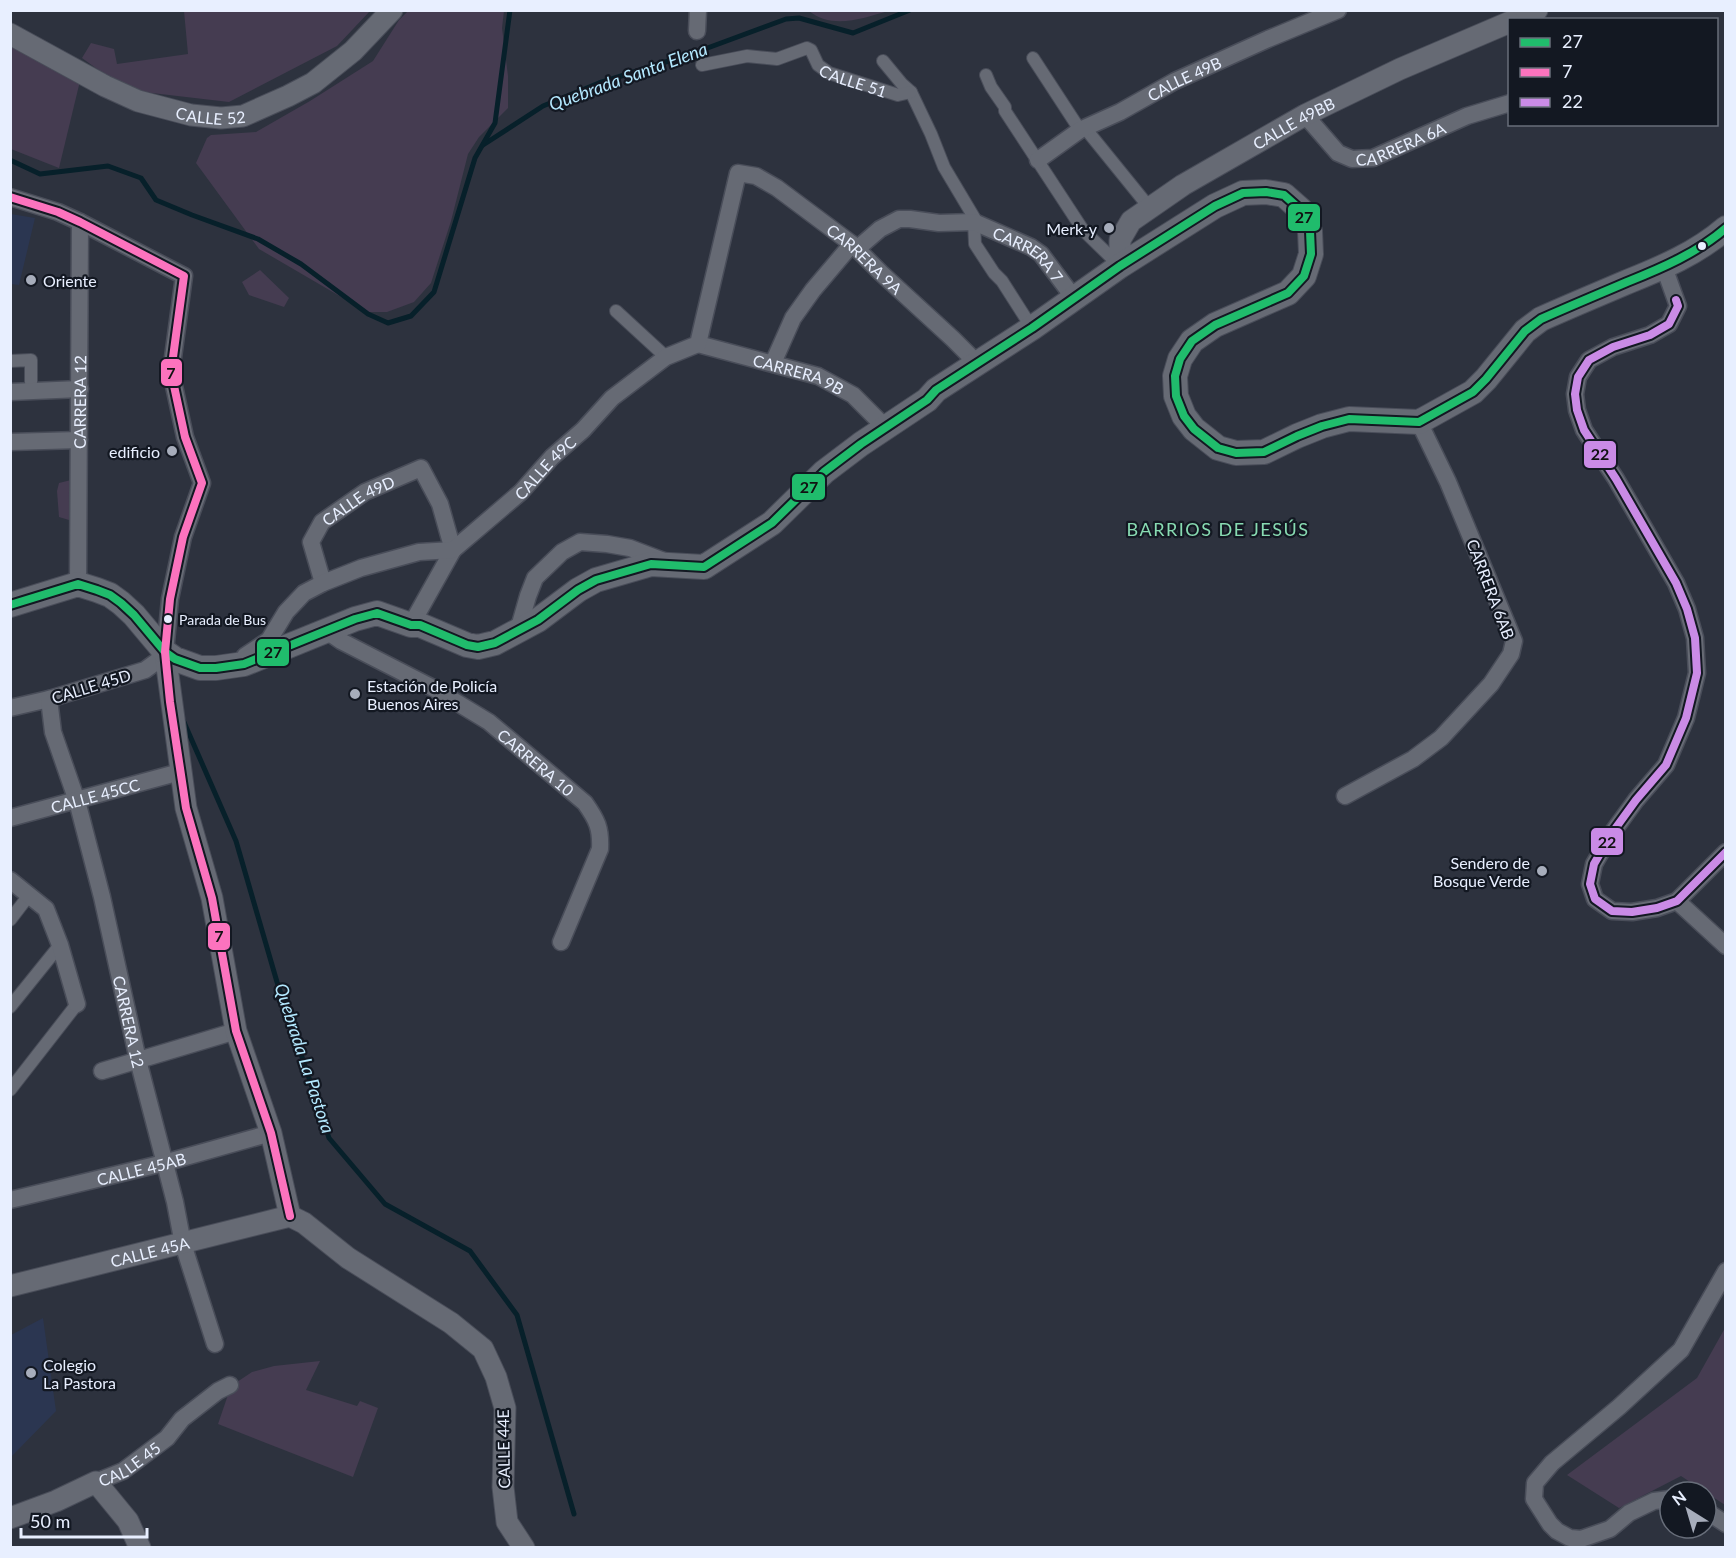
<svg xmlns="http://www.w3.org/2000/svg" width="1736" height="1558" viewBox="0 0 1736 1558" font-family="Lato,sans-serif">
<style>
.built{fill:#2b3651}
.green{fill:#453c51}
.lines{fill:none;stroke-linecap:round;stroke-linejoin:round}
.stream{stroke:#07202a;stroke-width:5}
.pedestrian-casing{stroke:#494d59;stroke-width:14}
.minor-casing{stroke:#494d59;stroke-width:19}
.tertiary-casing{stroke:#494d59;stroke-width:23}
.secondary-casing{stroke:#494d59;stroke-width:26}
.pedestrian{stroke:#666a74;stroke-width:12}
.minor{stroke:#666a74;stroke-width:16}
.tertiary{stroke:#666a74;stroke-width:21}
.secondary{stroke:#666a74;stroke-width:24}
.bus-1-casing{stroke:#131822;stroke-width:12}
.bus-2-casing{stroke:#131822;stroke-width:12}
.bus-3-casing{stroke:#131822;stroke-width:12}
.bus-1{stroke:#20bc6c;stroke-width:8}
.bus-2{stroke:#fc73be;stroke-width:8}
.bus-3{stroke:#ca8be6;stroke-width:8}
.poi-dot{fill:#a7adbb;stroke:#131822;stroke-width:2}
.bus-dot{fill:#e8efff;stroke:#131822;stroke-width:2}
.labels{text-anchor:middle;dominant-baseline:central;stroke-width:4.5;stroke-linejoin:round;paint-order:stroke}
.bus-label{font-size:14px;fill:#e8efff;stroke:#131822;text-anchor:start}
.street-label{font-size:16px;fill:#e8efff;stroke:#131822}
.poi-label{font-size:16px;fill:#e8efff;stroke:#131822;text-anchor:end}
.water-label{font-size:18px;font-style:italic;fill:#b3e8fe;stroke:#131822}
.neighbourhood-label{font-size:18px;letter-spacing:1.5px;fill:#88dbb2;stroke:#131822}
.line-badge{stroke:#131822;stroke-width:2}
.pale-badge-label{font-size:16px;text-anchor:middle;font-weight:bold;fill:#111}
</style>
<rect width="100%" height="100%" fill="#2d323e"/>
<!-- built -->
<g class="built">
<polygon points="11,214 35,218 19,285 11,284"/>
<polygon points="43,1318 56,1411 11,1457 11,1335"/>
</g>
<!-- green -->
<g class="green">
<polygon points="184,11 370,11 337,46 229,102 126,90 82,58 91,43 114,49 117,64 188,54"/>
<polygon points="408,11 504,11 502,28 508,76 508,108 479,137 468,154 451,221 431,283 414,302 387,312 367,312 259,249 196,163 207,138 211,135 256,132 310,101 373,61 399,20"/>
<path d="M809,11h79c-24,7 -56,19 -79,0z"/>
<polygon points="12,45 80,81 59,168 11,149 10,50"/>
<polygon points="260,270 289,298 284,307 249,295 242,282"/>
<polygon points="71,480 79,513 69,520 59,517 57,491 59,483"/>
<polygon points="1725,1328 1725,1505 1681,1476 1619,1508 1567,1475 1697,1378"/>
<polygon points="320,1361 306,1390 357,1406 360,1401 378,1408 353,1477 218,1424 231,1386 252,1372 274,1366"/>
</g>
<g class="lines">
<!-- stream -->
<g class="stream">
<polyline points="483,145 543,106 599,83 694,53 786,19 799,18 853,33 910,10"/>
<polyline points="10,160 40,174 108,166 141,178 156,200 192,215 258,239 301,264 368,314 388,323 411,316 434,292 475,158 495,123 510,10"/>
<polyline points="183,720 236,841 277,982 329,1138 385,1204 470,1251 517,1315 574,1514"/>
</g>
<!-- pedestrian casing -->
<g class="pedestrian-casing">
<g id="pedestrian">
<polyline points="1033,58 1080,130"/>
<polyline points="883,61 902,84 911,92 931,134 944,167 975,219 974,222 975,244 994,273 1002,281 1032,328"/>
<path id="s1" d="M702,65l45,-9 30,3 30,-11 4,2 7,15 11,8 69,22 13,-3"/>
<polyline points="986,75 991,87 1005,107 1005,111 1083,230 1120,266"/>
<polyline points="1085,128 1149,207"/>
<polyline points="616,311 666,357"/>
<polyline points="10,361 31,360 31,382"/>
<polyline points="10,920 30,894"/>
<polyline points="10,1007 60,945"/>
<polyline points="10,1090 77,1004"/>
</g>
</g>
<!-- minor casing -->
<g class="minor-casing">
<g id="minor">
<polyline points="697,31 698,10"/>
<path id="s2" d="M1305,115l33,38 14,6 21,-1 94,-42 43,-13"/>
<path id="s3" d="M1038,160l42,-30 40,-18 55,-31 93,-42 70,-29"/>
<polyline points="10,197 58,212 80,222 184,276 171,372 185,437 202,483 183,537 170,599 165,652 156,662 145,670 49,699 10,708"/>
<path id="s4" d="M858,248l22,-19 19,-10h11l29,4 35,-1 57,25 10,7 33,44"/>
<polyline points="1664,267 1678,306 1669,324 1650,335 1613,347 1589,360 1578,377 1575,394 1577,410 1584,430 1616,479 1676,583 1687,609 1695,638 1697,673 1686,718 1666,765 1636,800 1612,833 1594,864 1590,884 1595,899 1612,911 1632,912 1657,908 1677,901 1726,852"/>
<path id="s5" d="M698,344l120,32 35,19 33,33"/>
<polyline points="773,363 793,318 813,290 852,244"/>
<polyline points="10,392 80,389"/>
<polyline points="10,442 79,440"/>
<path id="s6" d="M323,583l-12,-41 11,-20 43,-30 56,-24 19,36 13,46 -42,75"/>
<path id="s7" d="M78,584l2,-362"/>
<path id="s8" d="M325,630l16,11 92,47 56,34 96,81c12,17 16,25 15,46l-39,93"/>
<polyline points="518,631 528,596 535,578 562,552 580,542 607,544 630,548 664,561"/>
<path id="s9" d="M245,656l24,-16 17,-28 18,-19 19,-10 38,-15 58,-16 34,-2 68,-58 31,-35 31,-27 29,-32 54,-41 32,-13 40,-171 18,3 21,12 75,56 29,29 72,66 25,25"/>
<path id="s10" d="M49,699l4,33 24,69 25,96 36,163 37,142 8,42 32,100"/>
<polyline points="1345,796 1413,759 1441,738 1491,684 1511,654 1514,641 1448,482 1419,422"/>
<path id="s11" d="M10,818l170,-46"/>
<polyline points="10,880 46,909 60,945 77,1004"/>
<polyline points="1677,901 1726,946"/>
<polyline points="102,1071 236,1031"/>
<path id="s12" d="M10,1200l154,-37 107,-30"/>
<path id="s13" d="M96,1482l27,-11 44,-33 15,-19 36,-28 12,-6"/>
<polyline points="1670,1499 1654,1501 1629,1513 1610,1529 1581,1539 1570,1538 1557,1531 1550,1524 1534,1499 1535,1483 1552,1463 1619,1407 1681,1350 1726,1271"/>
<polyline points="1706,1511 1726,1524"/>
</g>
</g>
<!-- tertiary casing -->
<g class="tertiary-casing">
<g id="tertiary">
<polyline points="1515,20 1537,10"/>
<path id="s14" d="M10,34l95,52 33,15 53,14 30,3 22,-2 45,-20 25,-13 40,-32 39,-41"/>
<path id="s15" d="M1120,266v-26l11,-19 52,-36 122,-70 95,-46 110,-47"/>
<polyline points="165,652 186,808 212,898 236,1031 271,1133 290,1216"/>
<polyline points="290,1216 304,1223 348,1258 451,1323 483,1349 496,1377 505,1408 503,1487 507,1522 524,1548"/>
<path id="s16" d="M10,1286l280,-70"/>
<polyline points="10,1518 56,1501 96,1482 128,1521 140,1548"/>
</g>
</g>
<!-- secondary casing -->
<g class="secondary-casing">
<path id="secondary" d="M10,605l68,-21 19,6 13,5 11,8 13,12 31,37 10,7 25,9h16l28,-4 111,-45 22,-6 34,12h9l47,20 11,2 17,-4 43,-23 40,-30 18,-10 55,-16 53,3 68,-44 52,-51 37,-28 66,-44 9,-10 96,-62 88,-62 95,-60 28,-13 23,-1 18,3 17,15 9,21 1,23 -7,22 -16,17 -73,32 -23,16 -12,18 -5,17 1,20 8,20 10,13 24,19 18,5 28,-1 33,-16 25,-10 27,-7 70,3 54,-30 13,-13 39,-48 16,-12c29,-13 58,-25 86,-37 35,-14 70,-29 99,-54"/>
</g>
<!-- pedestrian -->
<use href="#pedestrian" class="pedestrian"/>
<!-- minor -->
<use href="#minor" class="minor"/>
<!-- tertiary -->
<use href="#tertiary" class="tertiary"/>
<!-- secondary -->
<use href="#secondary" class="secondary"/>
<!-- bus-1 casing -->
<g class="bus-1-casing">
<path id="bus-1" d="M10,605l68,-21 19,6 13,5 11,8 13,12 31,37 10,7 25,9h16l28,-4 111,-45 22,-6 34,12h9l47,20 11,2 17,-4 43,-23 40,-30 18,-10 55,-16 53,3 68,-44 52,-51 37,-28 66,-44 9,-10 96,-62 88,-62 95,-60 28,-13 23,-1 18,3 17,15 9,21 1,23 -7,22 -16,17 -73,32 -23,16 -12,18 -5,17 1,20 8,20 10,13 24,19 18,5 28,-1 33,-16 25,-10 27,-7 70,3 54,-30 13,-13 39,-48 16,-12c29,-13 58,-25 86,-37 35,-14 70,-29 99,-54"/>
</g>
<!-- bus-2 casing -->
<g class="bus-2-casing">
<polyline id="bus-2" points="10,197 58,212 80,222 184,276 171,372 185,437 202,483 183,537 170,599 165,652 170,702 186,808 212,898 236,1031 271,1133 290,1216"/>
</g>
<!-- bus-3 casing -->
<g class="bus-3-casing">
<polyline id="bus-3" points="1676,300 1678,306 1669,324 1650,335 1613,347 1589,360 1578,377 1575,394 1577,410 1584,430 1616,479 1676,583 1687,609 1695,638 1697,673 1686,718 1666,765 1636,800 1612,833 1594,864 1590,884 1595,899 1612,911 1632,912 1657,908 1677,901 1726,852"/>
</g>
<!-- bus-1 -->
<use href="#bus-1" class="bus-1"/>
<!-- bus-2 -->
<use href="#bus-2" class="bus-2"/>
<!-- bus-3 -->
<use href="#bus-3" class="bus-3"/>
</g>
<!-- markers -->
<g class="poi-dot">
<circle cx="1109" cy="228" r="6"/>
<circle cx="31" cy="280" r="6"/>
<circle cx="172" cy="451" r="6"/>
<circle cx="355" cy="694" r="6"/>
<circle cx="1542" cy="871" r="6"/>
<circle cx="31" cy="1373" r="6"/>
</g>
<g class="bus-dot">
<circle cx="1702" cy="246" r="5"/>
<circle cx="168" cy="619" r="5"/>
</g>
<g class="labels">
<!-- bus labels -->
<g class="bus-label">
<text x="179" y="619">Parada de Bus</text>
</g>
<!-- street labels -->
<g class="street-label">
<text stroke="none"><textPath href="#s1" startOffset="168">CALLE 51</textPath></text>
<text stroke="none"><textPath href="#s3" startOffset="168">CALLE 49B</textPath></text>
<text stroke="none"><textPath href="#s14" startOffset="219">CALLE 52</textPath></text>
<text stroke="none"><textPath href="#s15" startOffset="238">CALLE 49BB</textPath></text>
<text stroke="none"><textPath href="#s2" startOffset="117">CARRERA 6A</textPath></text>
<text stroke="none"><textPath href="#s4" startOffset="190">CARRERA 7</textPath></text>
<text stroke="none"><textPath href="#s9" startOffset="898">CARRERA 9A</textPath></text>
<text stroke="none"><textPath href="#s5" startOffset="105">CARRERA 9B</textPath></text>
<text stroke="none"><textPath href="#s7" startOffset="182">CARRERA 12</textPath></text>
<text stroke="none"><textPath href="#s9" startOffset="368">CALLE 49C</textPath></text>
<text stroke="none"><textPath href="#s6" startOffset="108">CALLE 49D</textPath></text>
<text transform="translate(1491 589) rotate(69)">CARRERA 6AB</text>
<text transform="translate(91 686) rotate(-17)">CALLE 45D</text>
<text stroke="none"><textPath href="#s8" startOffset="250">CARRERA 10</textPath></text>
<text stroke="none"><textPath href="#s11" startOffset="88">CALLE 45CC</textPath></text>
<text stroke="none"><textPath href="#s10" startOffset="333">CARRERA 12</textPath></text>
<text stroke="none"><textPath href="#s12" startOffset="135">CALLE 45AB</textPath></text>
<text stroke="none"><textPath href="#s16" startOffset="144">CALLE 45A</textPath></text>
<text transform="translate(503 1449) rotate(-91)">CALLE 44E</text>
<text stroke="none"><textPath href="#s13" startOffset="38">CALLE 45</textPath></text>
</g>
<!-- poi labels -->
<g class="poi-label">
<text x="1097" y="228">Merk-y</text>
<text x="43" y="280" text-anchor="start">Oriente</text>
<text x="160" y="451">edificio</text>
<text x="367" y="685" text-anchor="start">Estación de Policía<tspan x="367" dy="18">Buenos Aires</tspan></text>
<text x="1530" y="862">Sendero de<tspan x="1530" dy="18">Bosque Verde</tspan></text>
<text x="43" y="1364" text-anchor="start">Colegio<tspan x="43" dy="18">La Pastora</tspan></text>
</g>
<!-- water labels -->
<g class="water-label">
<text transform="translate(628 76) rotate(-20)">Quebrada Santa Elena</text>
<text transform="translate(305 1058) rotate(72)">Quebrada La Pastora</text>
</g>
<!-- neighbourhood labels -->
<g class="neighbourhood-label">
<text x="1218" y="529">BARRIOS DE JESÚS</text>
</g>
</g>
<g class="line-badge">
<rect x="1287" y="203" width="34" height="29" rx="6" fill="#20bc6c"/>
<rect x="160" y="358" width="23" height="29" rx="6" fill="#fc73be"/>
<rect x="1583" y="440" width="34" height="29" rx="6" fill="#ca8be6"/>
<rect x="791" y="473" width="35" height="28" rx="6" fill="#20bc6c"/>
<rect x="256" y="638" width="34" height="29" rx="6" fill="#20bc6c"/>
<rect x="1590" y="827" width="34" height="29" rx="6" fill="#ca8be6"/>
<rect x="207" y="922" width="24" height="29" rx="6" fill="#fc73be"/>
</g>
<g class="pale-badge-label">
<text x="1304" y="223">27</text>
<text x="171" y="379">7</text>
<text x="1600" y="460">22</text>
<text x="809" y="493">27</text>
<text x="273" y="658">27</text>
<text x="1607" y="848">22</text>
<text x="219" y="942">7</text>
</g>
<!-- border -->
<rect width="1736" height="1558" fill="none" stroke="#e8efff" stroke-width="24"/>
<!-- legend -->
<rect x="1508" y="18" width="210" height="108" fill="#131822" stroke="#686e7a" stroke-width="1.5"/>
<rect x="1520" y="38" width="30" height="9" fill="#20bc6c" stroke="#686e7a" stroke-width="1.5"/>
<text x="1562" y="48" font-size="18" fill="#e8efff">27</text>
<rect x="1520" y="68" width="30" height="9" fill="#fc73be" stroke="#686e7a" stroke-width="1.5"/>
<text x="1562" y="78" font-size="18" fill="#e8efff">7</text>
<rect x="1520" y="98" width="30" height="9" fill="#ca8be6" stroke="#686e7a" stroke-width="1.5"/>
<text x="1562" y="108" font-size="18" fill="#e8efff">22</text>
<!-- north arrow -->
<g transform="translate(1688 1510) rotate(323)"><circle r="28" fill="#131822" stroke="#686e7a" stroke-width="1.5"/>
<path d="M0-4.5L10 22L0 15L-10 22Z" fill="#a7adbb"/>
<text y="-9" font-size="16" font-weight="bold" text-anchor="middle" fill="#e8efff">N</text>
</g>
<!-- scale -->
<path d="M21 1528v9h126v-9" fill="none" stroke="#e8efff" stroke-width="3"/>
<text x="30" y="1528" font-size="18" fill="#e8efff" stroke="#131822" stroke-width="4.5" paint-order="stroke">50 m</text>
</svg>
